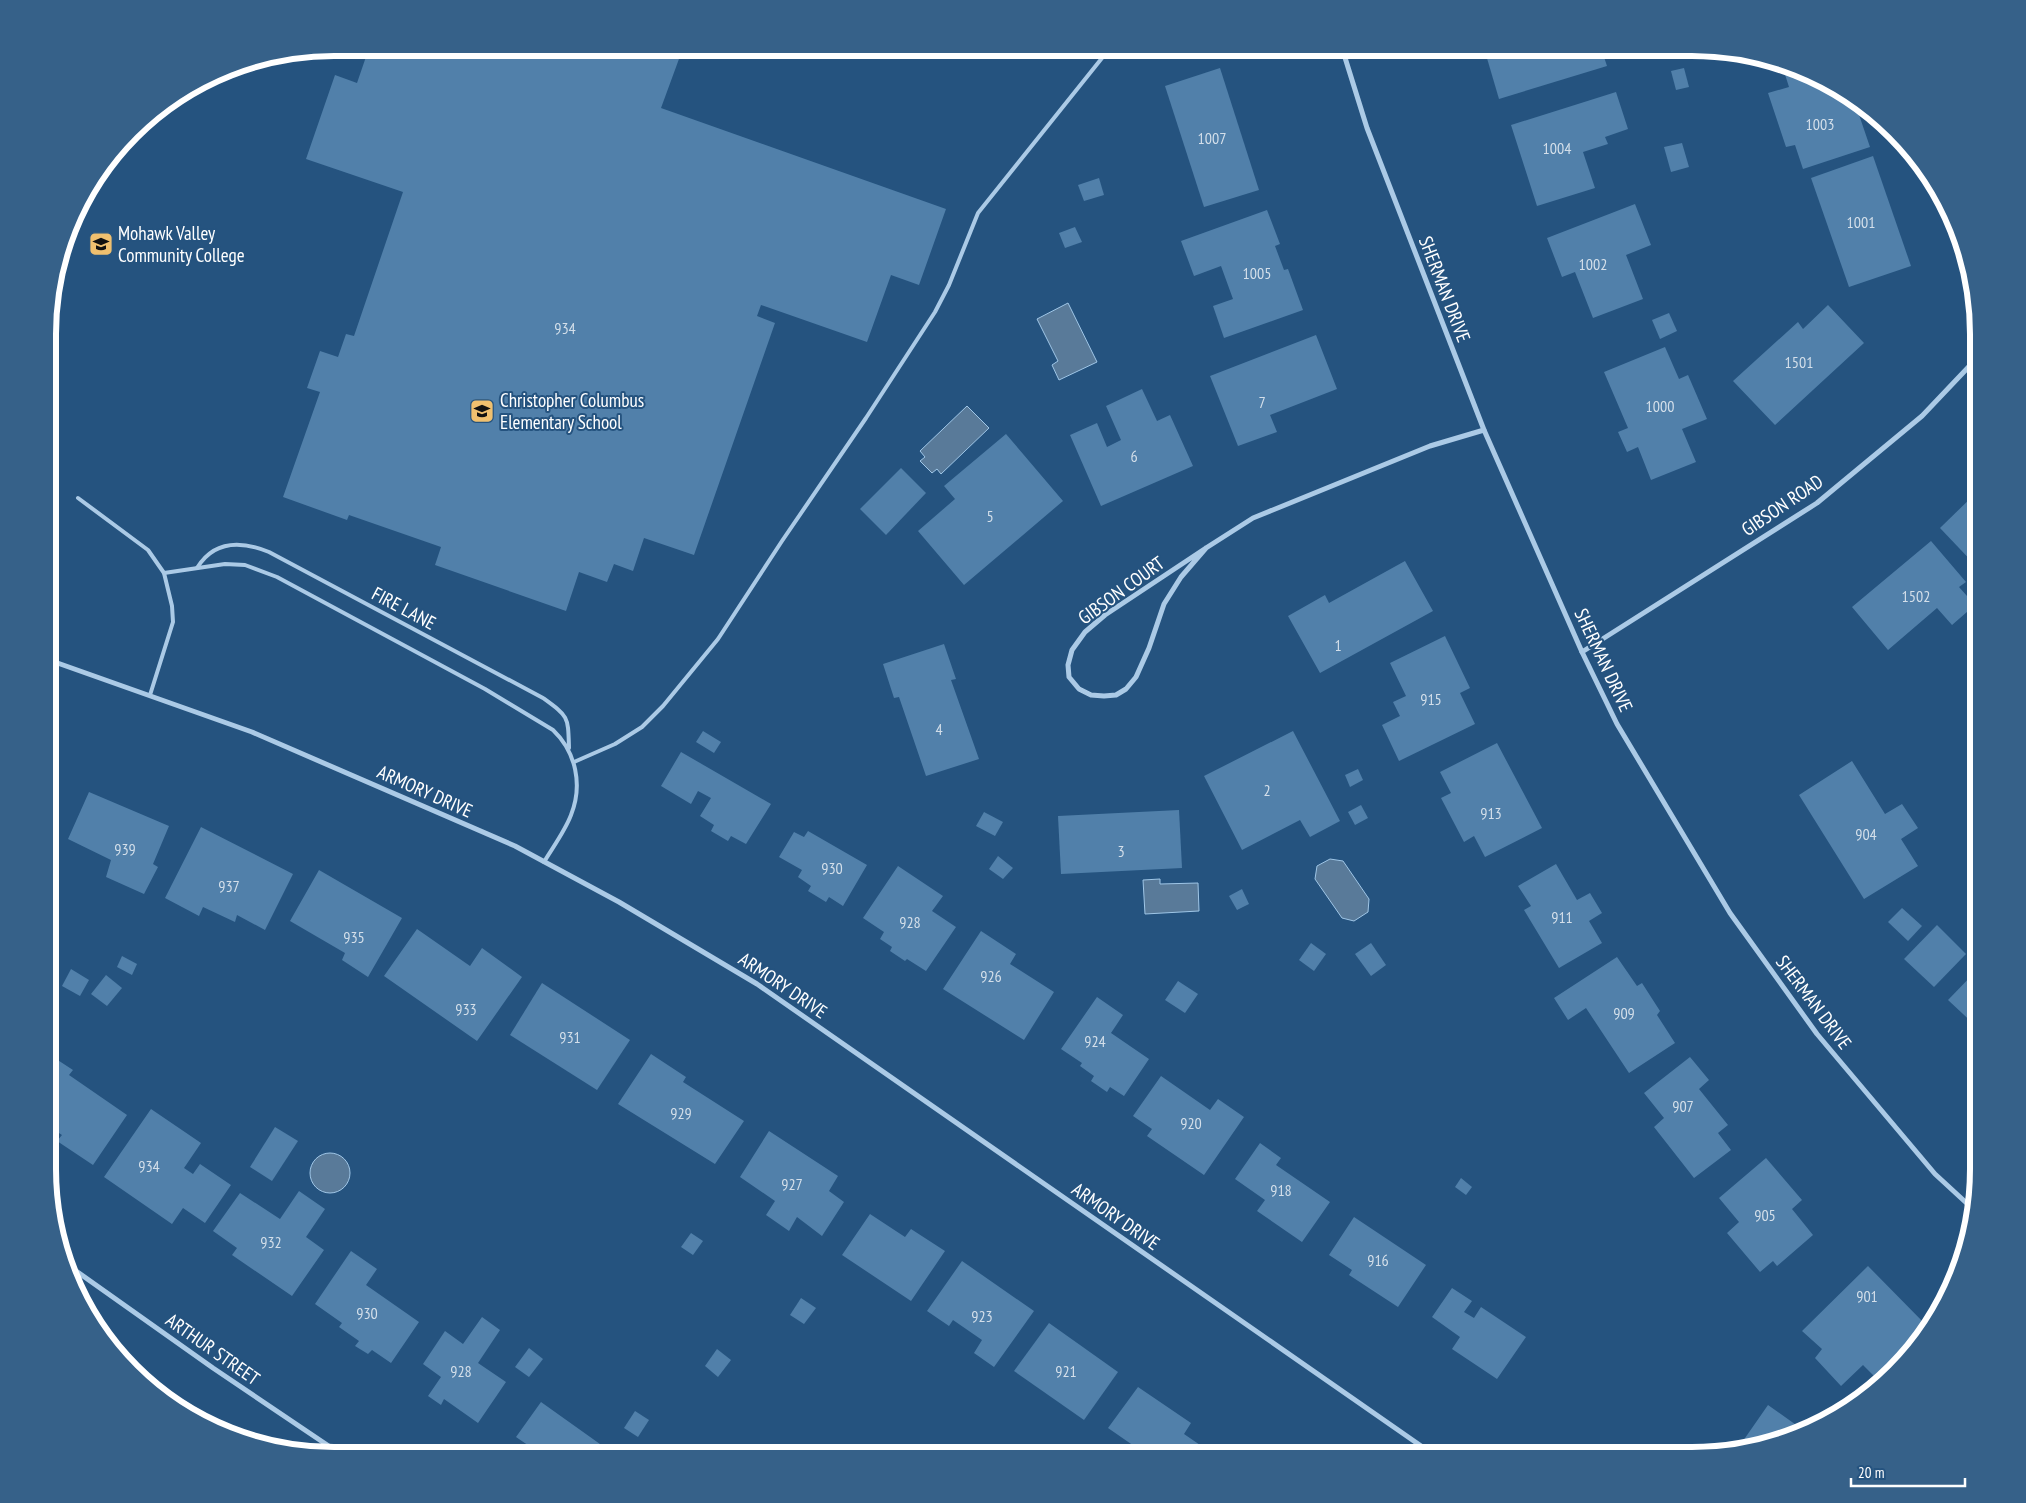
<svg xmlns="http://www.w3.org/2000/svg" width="2026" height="1503" viewBox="0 0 2026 1503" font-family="'PT Sans Narrow',sans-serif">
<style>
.water{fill:#597a99;stroke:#9fc6e7}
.building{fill:#5180aa}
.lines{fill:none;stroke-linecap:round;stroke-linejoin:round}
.service{stroke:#abcae6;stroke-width:4}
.minor{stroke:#abcae6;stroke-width:5}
.labels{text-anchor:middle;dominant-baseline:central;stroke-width:4;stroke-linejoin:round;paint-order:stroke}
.number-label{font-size:16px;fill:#d4dfea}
.poi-label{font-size:19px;fill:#fff;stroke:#25537f;text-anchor:start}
.street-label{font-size:19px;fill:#fff;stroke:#25537f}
.rim{fill:none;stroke:#fff;stroke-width:6}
</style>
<rect width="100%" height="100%" fill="#25537f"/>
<!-- water -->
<g class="water">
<polygon points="1068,303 1097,362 1059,380 1052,365 1058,361 1037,319"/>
<polygon points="967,406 989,428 941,474 937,469 932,473 920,461 925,457 920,451"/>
<polygon points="1330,859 1343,861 1369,899 1368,912 1354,921 1342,918 1315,879 1317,866"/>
<polygon points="1160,879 1160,884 1198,883 1199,911 1145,914 1143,880"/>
<circle cx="330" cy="1173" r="20"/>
</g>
<!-- building -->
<g class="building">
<polygon points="369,48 683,48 661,108 946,209 919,285 891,275 867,342 761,305 757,316 775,323 694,555 644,538 633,571 614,564 607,582 579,572 566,611 435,565 441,547 349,515 347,520 283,497 320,392 307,388 320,351 338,357 346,334 354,336 403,192 306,159 335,75 357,83"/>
<polygon points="1484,48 1601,48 1607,66 1499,99"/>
<polygon points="1782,65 1801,69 1855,103 1870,147 1803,169 1795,145 1786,147 1768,93 1789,87"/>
<polygon points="1220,68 1259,190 1204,207 1165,86"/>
<polygon points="1684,68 1689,87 1676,90 1671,71"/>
<polygon points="1616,92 1628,129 1605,137 1608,144 1583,152 1595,188 1537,206 1511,125"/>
<polygon points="1682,143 1689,167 1671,172 1664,147"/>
<polygon points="1873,156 1911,266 1849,287 1811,178"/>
<polygon points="1099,178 1104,195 1084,201 1078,185"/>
<polygon points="1635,204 1651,245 1626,255 1643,299 1593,318 1575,272 1562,277 1547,238"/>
<polygon points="1267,210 1280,244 1275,246 1284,270 1288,269 1303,310 1224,338 1213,306 1233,299 1221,266 1194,276 1181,241"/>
<polygon points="1075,227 1082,242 1065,248 1059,233"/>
<polygon points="1828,305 1864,343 1775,425 1733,381 1798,322 1803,329"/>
<polygon points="1669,313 1677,331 1660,339 1652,320"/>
<polygon points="1316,335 1337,389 1270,415 1277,432 1238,446 1210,376"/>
<polygon points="1665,347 1679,379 1688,375 1707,419 1682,429 1696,462 1651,480 1638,447 1627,452 1618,432 1628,428 1604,372"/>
<polygon points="1142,389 1157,421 1170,415 1193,466 1101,506 1070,435 1097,423 1107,447 1121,440 1106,406"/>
<polygon points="1006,434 1063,501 964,585 918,531 955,499 944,486"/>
<polygon points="901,468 926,493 886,535 860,509"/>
<polygon points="1978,491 1978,568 1940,528"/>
<polygon points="1931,541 1966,582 1959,587 1975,605 1952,625 1937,608 1888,650 1852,607"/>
<polygon points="1405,561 1433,611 1320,673 1288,616 1325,595 1329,603"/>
<polygon points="1445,636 1470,688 1460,693 1475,724 1399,761 1382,725 1400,716 1393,702 1406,696 1390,663"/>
<polygon points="944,644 956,679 951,680 979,759 926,776 899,697 894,698 883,664"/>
<polygon points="703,731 721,742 714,753 696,742"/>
<polygon points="1293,731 1340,821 1310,837 1300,820 1242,850 1204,776"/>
<polygon points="1497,743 1542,828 1485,857 1474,836 1464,842 1441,798 1451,793 1440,772"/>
<polygon points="681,752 771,804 746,844 731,836 728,841 711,831 714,825 700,816 711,798 698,791 691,804 661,786"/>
<polygon points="1852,761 1885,814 1902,804 1918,828 1901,839 1918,866 1864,899 1799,795"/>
<polygon points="1358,769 1363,780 1350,787 1345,775"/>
<polygon points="89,792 169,826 153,864 158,867 144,894 106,877 111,860 68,839"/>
<polygon points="49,800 57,805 49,818"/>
<polygon points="1361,805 1368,818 1355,825 1348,812"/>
<polygon points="1179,810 1182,868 1061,874 1058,816"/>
<polygon points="984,812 1003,822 995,836 976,826"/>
<polygon points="201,827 293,874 265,930 237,915 235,922 203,907 199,916 165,898"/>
<polygon points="808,831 867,865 843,906 829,897 826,902 808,891 811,886 798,877 802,870 779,857 794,832 804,837"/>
<polygon points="998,856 1013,868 1003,879 989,869"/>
<polygon points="1556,864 1577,900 1590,893 1602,913 1589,921 1602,943 1559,968 1524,910 1531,906 1518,886"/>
<polygon points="898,866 943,896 932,911 956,927 926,971 907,959 905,961 890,951 892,947 880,939 884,932 863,918"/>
<polygon points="319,870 402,918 368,977 342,960 345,953 290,921"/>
<polygon points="1242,889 1249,904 1237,910 1229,896"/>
<polygon points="1902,908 1922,926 1908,941 1888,922"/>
<polygon points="1937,925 1966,954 1934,987 1904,959"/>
<polygon points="417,929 470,966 482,948 522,977 477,1041 384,976"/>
<polygon points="981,931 1016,954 1010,964 1054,992 1024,1040 943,989"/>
<polygon points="1311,943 1326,954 1314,971 1299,960"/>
<polygon points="1371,943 1386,965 1371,976 1355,954"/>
<polygon points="122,956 137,964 132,975 117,967"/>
<polygon points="1617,957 1637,986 1642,983 1660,1011 1657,1015 1675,1043 1629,1073 1586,1008 1568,1020 1554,998"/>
<polygon points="71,969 89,980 80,996 62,986"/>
<polygon points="1978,969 1978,1028 1948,1000"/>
<polygon points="106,975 122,988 107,1006 91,994"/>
<polygon points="1178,981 1198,994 1185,1013 1165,1000"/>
<polygon points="542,983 630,1040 597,1090 510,1035"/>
<polygon points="1097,997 1123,1015 1111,1033 1149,1059 1124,1096 1110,1087 1107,1092 1091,1081 1094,1076 1080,1066 1082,1063 1061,1049"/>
<polygon points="651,1054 686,1077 683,1082 744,1121 715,1164 618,1104"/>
<polygon points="50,1055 73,1070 69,1075 127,1115 93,1165 57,1141 62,1135 48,1126 48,1057"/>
<polygon points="1690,1057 1709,1080 1699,1089 1728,1125 1718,1133 1731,1150 1694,1178 1654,1127 1664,1118 1644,1093"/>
<polygon points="1161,1076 1210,1110 1218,1099 1244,1117 1204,1175 1147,1136 1152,1129 1133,1116"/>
<polygon points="151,1109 201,1143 184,1168 193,1174 200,1164 231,1185 205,1223 183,1208 172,1224 104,1177"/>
<polygon points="275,1127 298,1141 272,1181 250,1167"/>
<polygon points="769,1131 838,1176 829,1191 844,1202 822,1236 797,1217 789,1231 766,1215 775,1201 740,1177"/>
<polygon points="1260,1143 1281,1158 1276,1165 1330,1202 1302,1242 1257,1211 1265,1200 1235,1179"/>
<polygon points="1766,1158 1802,1200 1792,1209 1813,1235 1777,1266 1773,1261 1760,1272 1727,1233 1739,1222 1719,1198"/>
<polygon points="1461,1178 1472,1187 1466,1195 1455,1187"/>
<polygon points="299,1191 325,1209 306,1237 324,1250 292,1296 232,1255 237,1248 213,1231 240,1193 280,1219"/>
<polygon points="870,1214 905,1237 911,1229 945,1251 911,1301 842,1255"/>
<polygon points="1354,1217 1426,1265 1398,1307 1349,1275 1352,1270 1329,1255"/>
<polygon points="691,1233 703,1241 693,1255 681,1247"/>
<polygon points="351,1251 377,1269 366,1285 419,1322 391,1363 372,1350 368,1354 355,1346 359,1341 339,1327 342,1323 315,1304"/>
<polygon points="962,1261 1034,1311 994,1367 974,1353 982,1340 953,1320 949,1326 927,1311"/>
<polygon points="1868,1266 1927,1326 1908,1358 1878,1380 1863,1365 1841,1386 1815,1358 1822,1349 1802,1331"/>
<polygon points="1452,1288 1472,1301 1464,1312 1474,1318 1481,1307 1526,1337 1497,1379 1452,1349 1460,1337 1432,1317"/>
<polygon points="801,1298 816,1308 804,1324 790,1315"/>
<polygon points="482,1317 500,1330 478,1363 506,1382 478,1423 444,1399 441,1405 428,1396 441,1377 423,1364 445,1331 463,1344"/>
<polygon points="1049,1323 1118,1372 1084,1420 1014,1371"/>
<polygon points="529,1348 543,1359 529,1377 515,1367"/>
<polygon points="717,1349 731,1360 718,1377 705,1366"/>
<polygon points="1138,1387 1191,1423 1184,1434 1203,1447 1197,1455 1147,1455 1108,1428"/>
<polygon points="541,1402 614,1454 613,1455 531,1455 535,1450 516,1437"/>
<polygon points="1768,1405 1799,1427 1807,1425 1813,1428 1748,1450 1736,1451"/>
<polygon points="635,1411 649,1420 638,1437 624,1428"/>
</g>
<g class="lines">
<!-- service -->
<g class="service">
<polyline points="78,498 148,550 164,573 172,606 173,622 150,695"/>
<path d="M197,568c17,-28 45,-27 72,-16l274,146c26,19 25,18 26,50"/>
<path d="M164,573l61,-9 20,1 32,12 208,112 68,41c23,22 30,55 18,85 -6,16 -18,32 -27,47"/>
<polyline points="574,762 615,744 642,727 663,706 718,639 782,541 866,418 935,312 949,285 978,213 1110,48"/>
</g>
<!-- minor -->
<g class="minor">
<polyline points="1342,48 1367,128 1484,430 1582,652 1617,724 1730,913 1817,1034 1935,1174 1973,1209"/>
<polyline points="1206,548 1181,577 1164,604 1149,648 1136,677 1126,689 1116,695 1104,696 1091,695 1079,689 1069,677 1068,665 1072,650 1085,632 1105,615 1206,548 1253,518 1430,446 1484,430"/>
<polyline points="1582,652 1817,503 1922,416 1978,357"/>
<polyline points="49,660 252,732 515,846 619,902 757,984 1434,1455"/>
<polyline points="69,1266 213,1368 342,1455"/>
</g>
</g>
<!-- icons -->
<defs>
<g id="university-square" transform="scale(1.25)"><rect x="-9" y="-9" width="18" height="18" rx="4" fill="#f0c06f" stroke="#25537f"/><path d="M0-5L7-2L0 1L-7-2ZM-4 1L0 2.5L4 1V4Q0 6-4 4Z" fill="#111"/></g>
<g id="school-square" transform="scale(1.25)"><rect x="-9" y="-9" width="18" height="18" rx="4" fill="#f0c06f" stroke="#25537f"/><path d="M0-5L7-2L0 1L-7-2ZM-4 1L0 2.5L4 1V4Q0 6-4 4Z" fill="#111"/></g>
</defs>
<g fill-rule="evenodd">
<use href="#university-square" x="101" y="244"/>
<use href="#school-square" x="482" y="411"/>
</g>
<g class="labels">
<!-- number labels -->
<g class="number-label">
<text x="1820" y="124">1003</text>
<text x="1212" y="138">1007</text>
<text x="1557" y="148">1004</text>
<text x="1861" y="222">1001</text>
<text x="1593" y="264">1002</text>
<text x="1257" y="273">1005</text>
<text x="565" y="328">934</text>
<text x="1799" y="362">1501</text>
<text x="1262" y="402">7</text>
<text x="1660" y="406">1000</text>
<text x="1134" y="456">6</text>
<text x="990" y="516">5</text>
<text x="1916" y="596">1502</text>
<text x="1338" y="645">1</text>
<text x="1431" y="699">915</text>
<text x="939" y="729">4</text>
<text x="1267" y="790">2</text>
<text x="1491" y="813">913</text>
<text x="1866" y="834">904</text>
<text x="125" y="849">939</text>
<text x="1121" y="851">3</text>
<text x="832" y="868">930</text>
<text x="229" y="886">937</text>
<text x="1562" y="917">911</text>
<text x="910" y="922">928</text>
<text x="354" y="937">935</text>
<text x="991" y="976">926</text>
<text x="466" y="1009">933</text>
<text x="1624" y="1013">909</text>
<text x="570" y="1037">931</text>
<text x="1095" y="1041">924</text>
<text x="1683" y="1106">907</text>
<text x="681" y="1113">929</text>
<text x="1191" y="1123">920</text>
<text x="149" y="1166">934</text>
<text x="792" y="1184">927</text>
<text x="1281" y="1190">918</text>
<text x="1765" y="1215">905</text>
<text x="271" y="1242">932</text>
<text x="1378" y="1260">916</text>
<text x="1867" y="1296">901</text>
<text x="367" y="1313">930</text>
<text x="982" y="1316">923</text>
<text x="461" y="1371">928</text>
<text x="1066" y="1371">921</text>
</g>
<!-- poi labels -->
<g class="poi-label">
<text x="118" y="233">Mohawk Valley<tspan x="118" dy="22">Community College</tspan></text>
<text x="500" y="400">Christopher Columbus<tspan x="500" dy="22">Elementary School</tspan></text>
</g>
<!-- street labels -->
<g class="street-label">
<text transform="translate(1445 289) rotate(69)">SHERMAN DRIVE</text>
<text transform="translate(1782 505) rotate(-34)">GIBSON ROAD</text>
<text transform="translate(1121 590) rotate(-36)">GIBSON COURT</text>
<text transform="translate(404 608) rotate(28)">FIRE LANE</text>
<text transform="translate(1604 660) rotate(65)">SHERMAN DRIVE</text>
<text transform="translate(425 791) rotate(24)">ARMORY DRIVE</text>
<text transform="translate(783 985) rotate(34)">ARMORY DRIVE</text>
<text transform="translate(1814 1002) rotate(53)">SHERMAN DRIVE</text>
<text transform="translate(1116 1216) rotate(35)">ARMORY DRIVE</text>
<text transform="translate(213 1349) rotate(35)">ARTHUR STREET</text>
</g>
</g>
<!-- crop -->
<path d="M0 0H2026V1503H0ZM334 56H1692A278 278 0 0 1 1970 334V1169A278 278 0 0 1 1692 1447H334A278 278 0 0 1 56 1169V334A278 278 0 0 1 334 56Z" fill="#366189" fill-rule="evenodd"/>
<path class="rim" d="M334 56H1692A278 278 0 0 1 1970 334V1169A278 278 0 0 1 1692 1447H334A278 278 0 0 1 56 1169V334A278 278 0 0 1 334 56Z"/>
<!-- scale -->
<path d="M1851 1478v8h114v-8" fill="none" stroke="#ffffff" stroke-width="2.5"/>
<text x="1858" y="1478" font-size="15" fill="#ffffff" stroke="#25537f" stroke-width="4" paint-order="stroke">20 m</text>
</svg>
